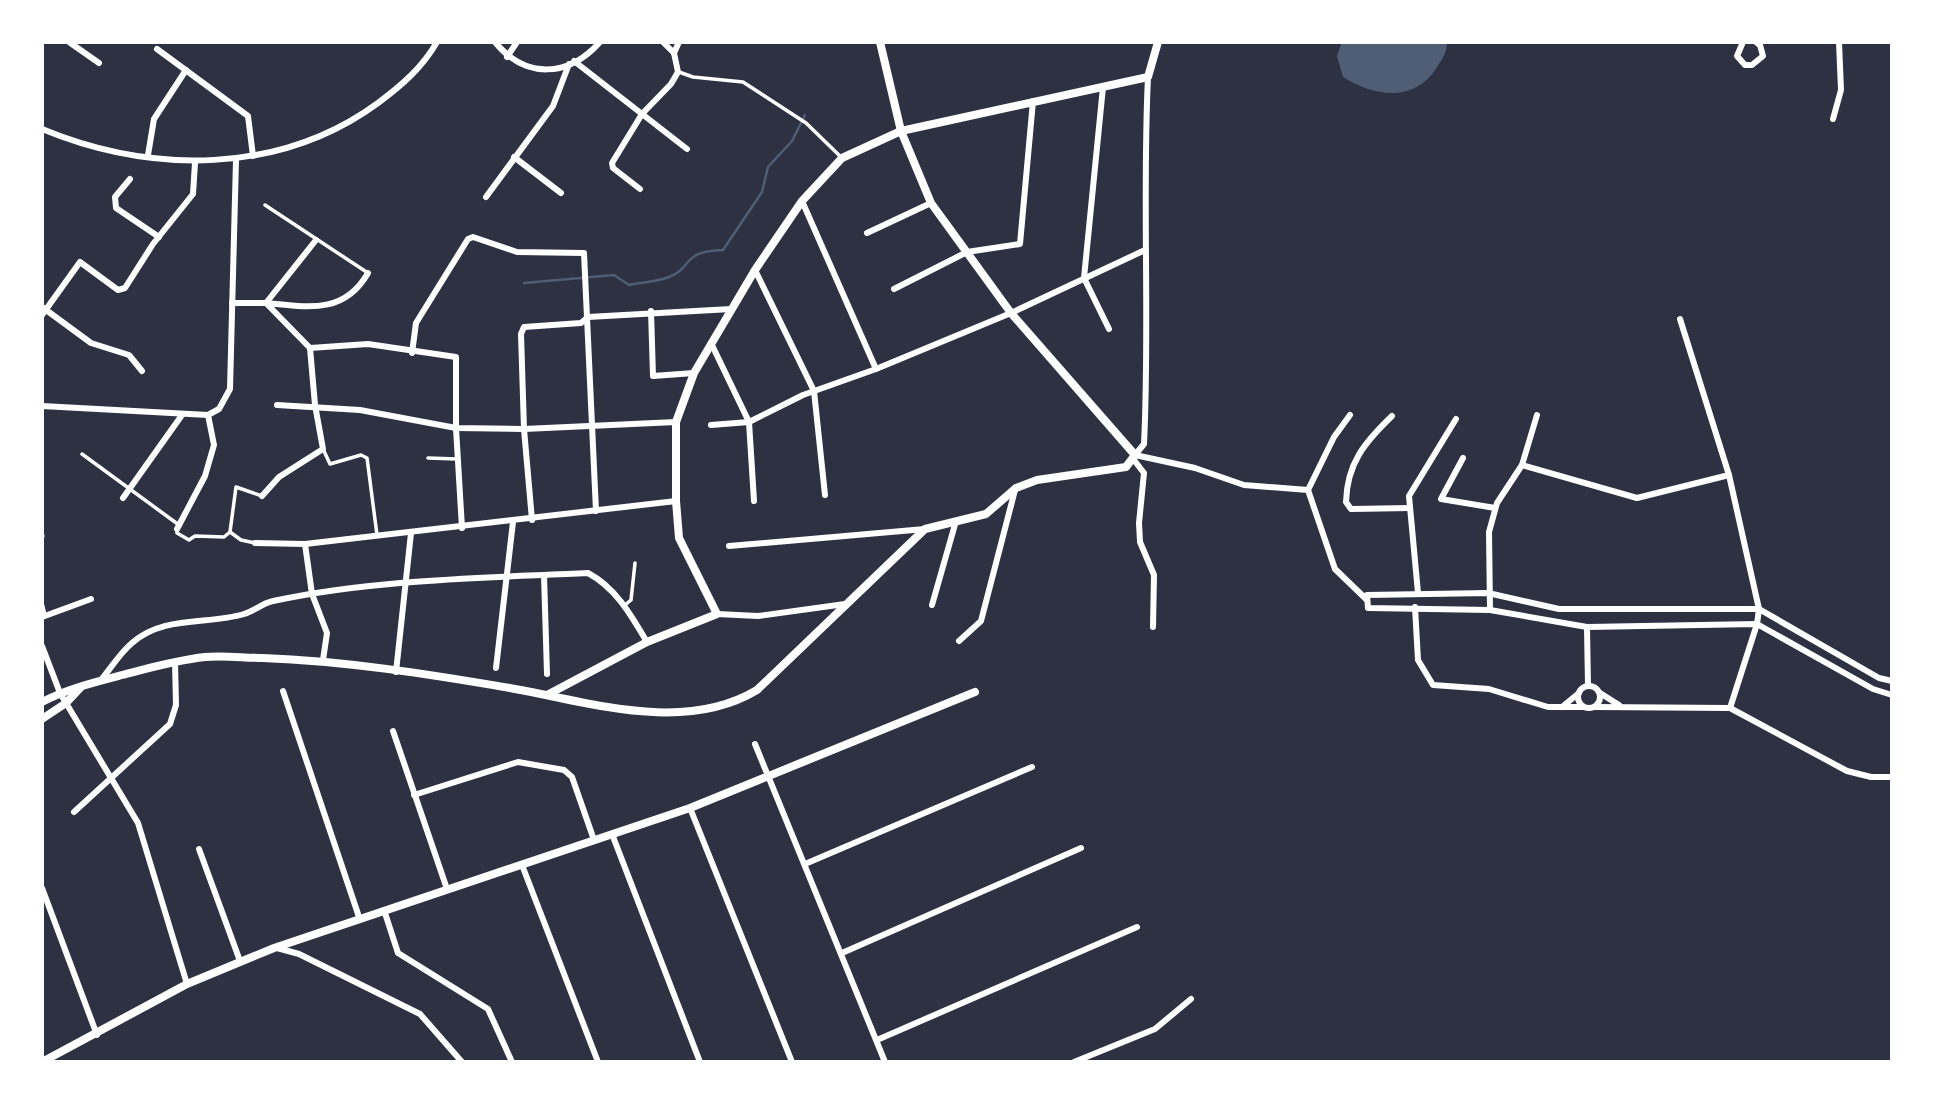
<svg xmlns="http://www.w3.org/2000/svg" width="1934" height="1104" viewBox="0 0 1934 1104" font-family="'Crimson Pro',serif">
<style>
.water{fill:#4f5d75}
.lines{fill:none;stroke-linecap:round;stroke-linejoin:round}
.stream{stroke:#4f5d75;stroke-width:2.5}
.service{stroke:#fff;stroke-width:3.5}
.minor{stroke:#fff;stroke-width:6}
.tertiary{stroke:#fff;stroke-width:8}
</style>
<rect width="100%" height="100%" fill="#2d3142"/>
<!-- water -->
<path class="water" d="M1342,42h105c0,10 -4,16 -10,25 -22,36 -62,30 -94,10l-6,-21z"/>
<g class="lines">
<!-- stream -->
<path class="stream" d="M524,283l90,-8 15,10c13,-3 28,-3 40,-8 24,-9 12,-26 54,-27l39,-58 6,-25 24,-26 13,-26"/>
<!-- service -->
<g class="service">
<polyline points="679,72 693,77 743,82 806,123 842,158"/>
<polyline points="265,205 368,273"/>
<polyline points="323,449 330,464 361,455 367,458 377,535"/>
<polyline points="82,454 179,525"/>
<polyline points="428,458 457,459"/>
<polyline points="177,529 177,533 189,540 195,536 224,537 230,532"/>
<polyline points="42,535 43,536"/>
<polyline points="255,543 241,540 230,532 236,487 262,496"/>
<polyline points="42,603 45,615"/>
<polyline points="625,605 631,600 635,563"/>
</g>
<!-- minor -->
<g class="minor">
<polyline points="69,42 99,63"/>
<path d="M495,42c30,37 73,36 105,0"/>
<polyline points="1743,42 1737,56 1745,65 1752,65 1763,56 1760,45 1756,42"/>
<polyline points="157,49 248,116 253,156"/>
<polyline points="674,53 679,42"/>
<polyline points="507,57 517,42"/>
<polyline points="574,61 687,149"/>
<polyline points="1103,87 1084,278 1109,329"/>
<polyline points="1833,119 1841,90 1839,42"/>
<path d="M42,129c109,45 238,46 336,-26 24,-18 44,-35 59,-61"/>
<polyline points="148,155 154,119 186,70"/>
<polyline points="514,157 561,193"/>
<polyline points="130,179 115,197 116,208 159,237"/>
<polyline points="640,189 613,168 612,163 642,114 671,84 678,72 674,53 663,42"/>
<polyline points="486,197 553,106 569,64"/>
<polyline points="802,201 876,369"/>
<polyline points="867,233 931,203"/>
<polyline points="755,270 814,391 825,495"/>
<polyline points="894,289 967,252 1020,244 1033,101"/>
<polyline points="232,303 266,303 310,348 368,344 456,357 456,428 462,528"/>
<path d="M266,303c41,4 78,12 102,-30"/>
<polyline points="266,303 316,240"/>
<polyline points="42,307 91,343 129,355 142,371"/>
<polyline points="651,311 653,376 694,373"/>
<polyline points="42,315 80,262 118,290 125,288 153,244 193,194 195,163"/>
<polyline points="1680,319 1729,475 1759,609 1757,624 1730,708"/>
<polyline points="711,343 749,422 754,501"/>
<polyline points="412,353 416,323 468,239 473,237 517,252 584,253 596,511"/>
<polyline points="277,405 360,410 456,428 524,429 676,422"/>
<polyline points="42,406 208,415 219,409 230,389 236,160"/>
<path d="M1392,416c-27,26 -45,47 -46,86l5,7 59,-1"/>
<polyline points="711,425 749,422 803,395 876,369 1011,313 1145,250"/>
<path d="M1135,455l9,-11c6,-122 -2,-245 4,-367"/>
<polyline points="1135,455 1195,468 1244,485 1308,490 1335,569 1367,600"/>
<polyline points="1463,458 1441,499 1495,508"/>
<polyline points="1134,460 1144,473 1139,523 1140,542 1154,575 1153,627"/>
<polyline points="1522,465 1637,498 1729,475"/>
<polyline points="1308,490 1334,437 1350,415"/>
<polyline points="262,496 279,477 323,449 315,405 310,348"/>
<polyline points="123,498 182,415"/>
<polyline points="532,520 524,429 521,334 524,327 581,323 588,317 731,309"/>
<polyline points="177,529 205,476 214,445 208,415"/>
<polyline points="255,543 305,544 676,501"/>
<polyline points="305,544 312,594 327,633 323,660"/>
<polyline points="729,546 925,529"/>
<polyline points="544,575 547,674"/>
<polyline points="1418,593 1409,496 1456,419"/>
<polyline points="932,605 956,521"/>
<polyline points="1415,607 1418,660 1433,685 1489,689 1548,707 1583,707"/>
<polyline points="1490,610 1489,532 1497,503 1522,465 1537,415"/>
<polyline points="717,614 758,616 845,604"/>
<polyline points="42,617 91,599"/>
<polyline points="1587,627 1588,686"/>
<polyline points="959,641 981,621 1015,490"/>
<polyline points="42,646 60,693 138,823 187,984"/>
<polyline points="496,668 513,522"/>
<polyline points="396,672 411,533"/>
<path d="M101,680c10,-12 19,-27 31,-37 31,-28 76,-18 112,-29 10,-3 19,-11 29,-13 101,-22 212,-23 315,-28 28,15 43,42 59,69"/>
<polyline points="1892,681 1879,678 1759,609 1559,609 1488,593 1367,595 1368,608 1490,610 1587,627 1757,624 1873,689 1892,695"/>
<circle cx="1589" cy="697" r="11"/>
<polyline points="283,691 359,917"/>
<polyline points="1600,693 1619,705"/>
<polyline points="1562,707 1579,693"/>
<polyline points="1595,707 1730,708 1847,771 1871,777 1892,777"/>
<polyline points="393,731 447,889"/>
<polyline points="755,744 885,1062"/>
<polyline points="414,795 518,762 564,770 572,777 594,840"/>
<polyline points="690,808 792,1062"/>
<polyline points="74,812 170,724 176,705 175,662"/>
<polyline points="612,834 700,1062"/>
<polyline points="199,849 240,961"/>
<polyline points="805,864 1032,767"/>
<polyline points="522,865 598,1062"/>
<polyline points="42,888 97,1035"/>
<polyline points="384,910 398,953 488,1009 512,1062"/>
<polyline points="277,948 299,954 420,1014 462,1062"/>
<polyline points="842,953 1081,848"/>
<polyline points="877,1040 1137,927"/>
<polyline points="1074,1062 1155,1029 1191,999"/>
</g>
<!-- tertiary -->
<g class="tertiary">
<polyline points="547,695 647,642 717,614 679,538 676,501 676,422 694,373 755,270 802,201 842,158 901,131 1148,77 1158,42"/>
<path d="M42,702c25,-13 53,-20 80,-27 27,-7 55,-15 83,-18 18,-2 39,1 58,1 82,3 165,16 247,30 79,14 174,46 247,2l168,-161 61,-15 30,-26 21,-8 89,-13 9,-12 -124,-142 -80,-110 -30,-72 -21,-89"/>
<polyline points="42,719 66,703 81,687"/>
<polyline points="42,1062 187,984 274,948 690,808 975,692"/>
</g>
</g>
<!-- border -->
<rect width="1934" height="1104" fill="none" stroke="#ffffff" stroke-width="88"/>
</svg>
